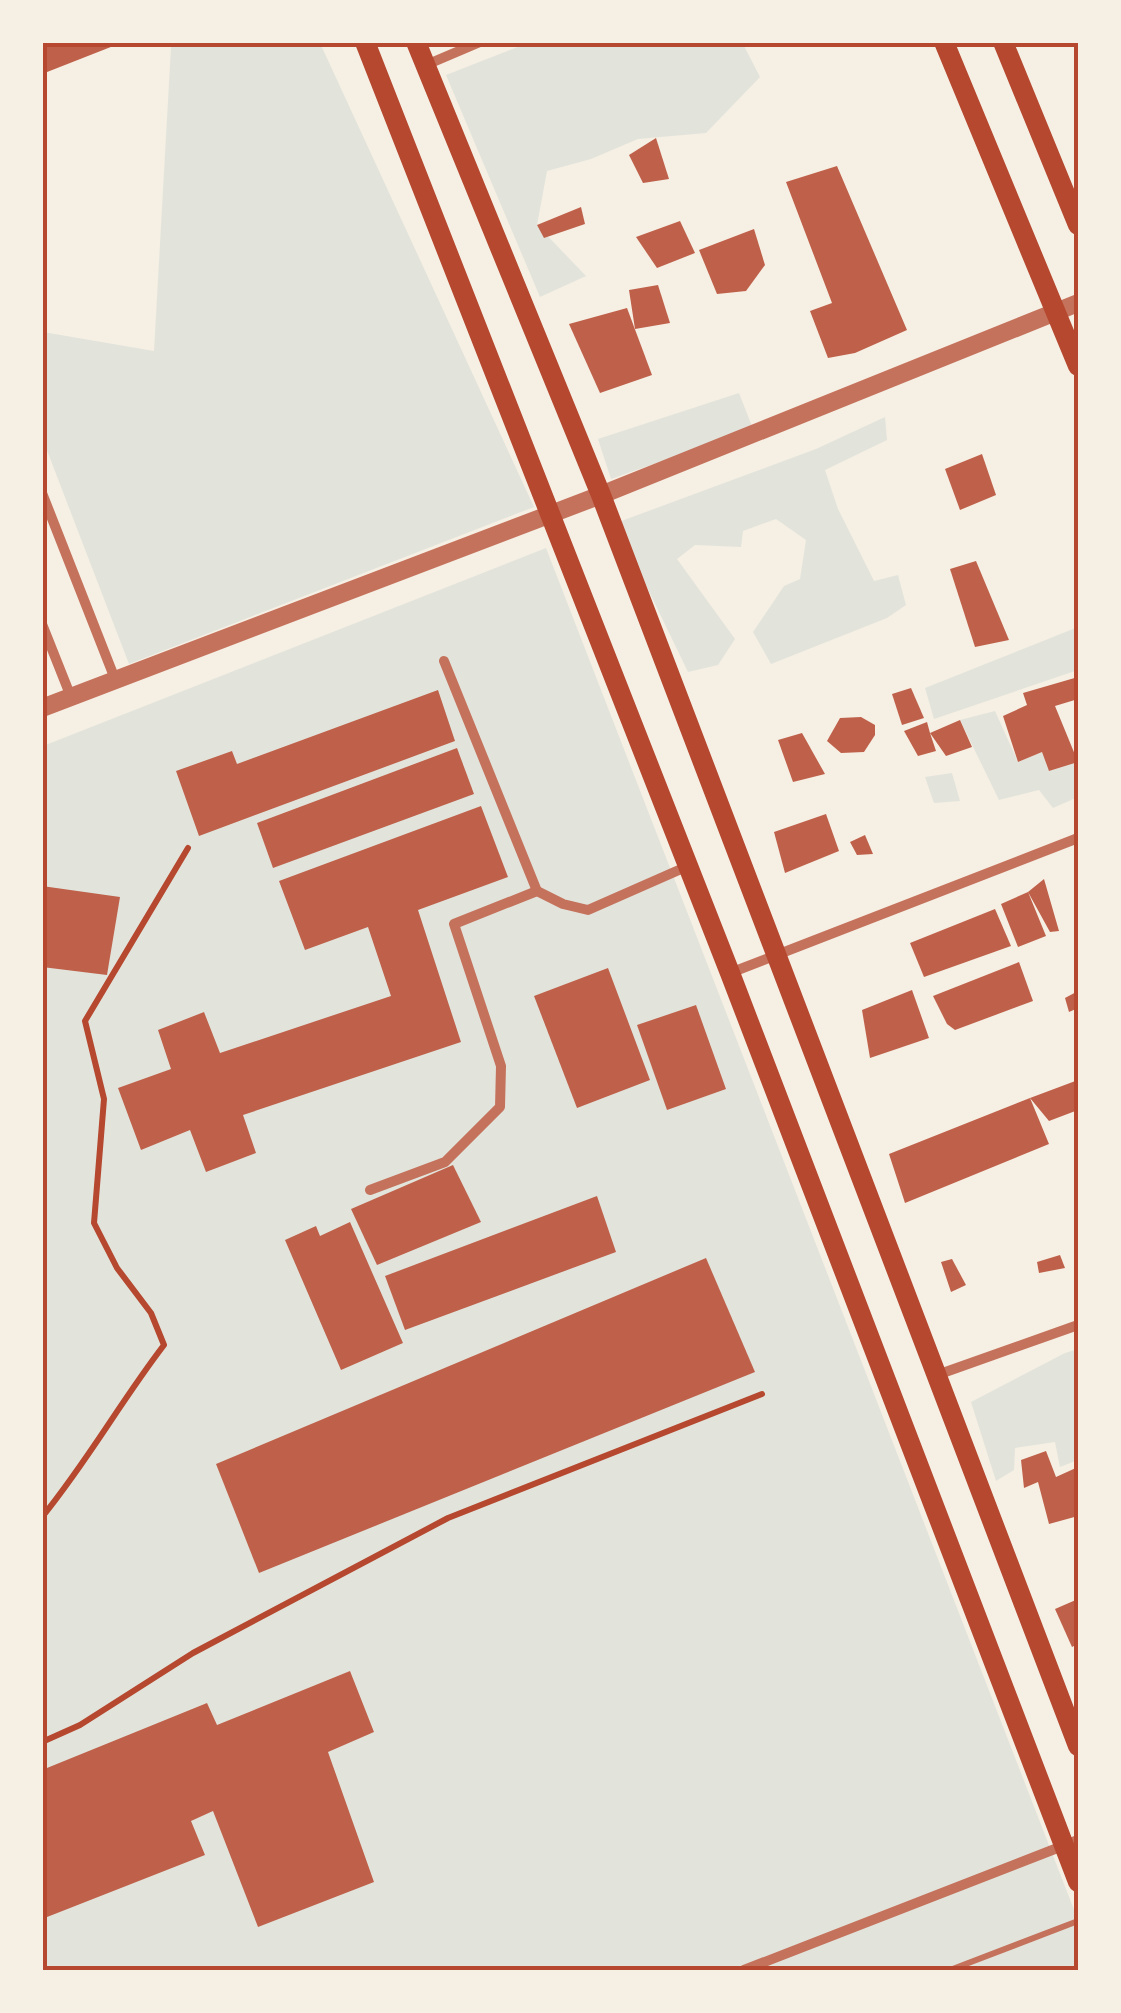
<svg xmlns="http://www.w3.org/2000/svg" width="1121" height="2013" viewBox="0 0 1121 2013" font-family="'DM Sans',sans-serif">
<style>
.green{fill:#e2e4dc}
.building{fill:#bf614a}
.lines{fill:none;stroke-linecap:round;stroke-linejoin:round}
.path{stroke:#b5482f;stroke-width:6}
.service{stroke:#c5725c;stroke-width:6}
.minor{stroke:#c5725c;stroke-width:10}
.tertiary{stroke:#c5725c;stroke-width:18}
.secondary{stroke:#b5482f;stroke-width:20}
.neatline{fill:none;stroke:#b5482f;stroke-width:4}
</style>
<rect width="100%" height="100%" fill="#f6efe4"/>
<!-- green -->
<g class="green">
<polygon points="742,42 760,77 706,133 638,139 591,159 547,171 537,225 586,276 540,297 446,75 528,43"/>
<polygon points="185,43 320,43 534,507 129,664 43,440 43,332 154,351 171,47"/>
<polygon points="739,393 753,429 611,479 598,439"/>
<polygon points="885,417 887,440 825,470 838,509 874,581 898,575 906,605 887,618 771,664 753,632 784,586 800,579 806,540 776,519 743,531 741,547 695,545 677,559 735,639 718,665 688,672 616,523 816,449"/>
<polygon points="546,548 1078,1920 1078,1970 43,1970 43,746"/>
<polygon points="1078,627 1078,670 934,719 925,688"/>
<polygon points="995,711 1018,762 1042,752 1049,771 1078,762 1078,797 1053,808 1039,790 999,800 960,720"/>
<polygon points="952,773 960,801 934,803 925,777"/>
<polygon points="1078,1349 1078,1460 1060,1467 1055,1442 1015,1448 1014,1470 996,1481 971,1402 1065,1353"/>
</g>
<!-- building -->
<g class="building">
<polygon points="42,42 121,42 121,43 42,74"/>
<polygon points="656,138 669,179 643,183 629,155"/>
<polygon points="837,166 907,330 855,353 828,358 810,311 832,303 786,182"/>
<polygon points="581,207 585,224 544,238 537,225"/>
<polygon points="680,221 695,253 657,268 636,237"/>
<polygon points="754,229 765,265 746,291 717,294 699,250"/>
<polygon points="658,285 670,323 635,329 629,290"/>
<polygon points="627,308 652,375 600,393 569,324"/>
<polygon points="982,454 996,495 960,510 945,469"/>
<polygon points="976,561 1009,640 975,647 950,569"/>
<polygon points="1078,677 1078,699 1055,706 1078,762 1049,771 1042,752 1018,762 1003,716 1027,705 1023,693"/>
<polygon points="911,688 924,718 902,725 892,694"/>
<polygon points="438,690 455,741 199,836 176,771 232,751 237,764"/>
<polygon points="861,717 875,725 875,735 864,752 841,753 827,741 840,718"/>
<polygon points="960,720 972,747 946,756 930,733 936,751 918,756 904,731 927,722 930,733"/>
<polygon points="802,733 825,774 793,782 778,740"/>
<polygon points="457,748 474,794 273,868 257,823"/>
<polygon points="481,806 508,877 418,910 461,1042 243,1115 256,1153 206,1172 190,1130 141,1150 118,1088 171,1069 158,1030 204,1012 220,1053 391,996 368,927 305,950 279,881"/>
<polygon points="826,814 839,851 785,873 774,832"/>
<polygon points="865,835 873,854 857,855 850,842"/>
<polygon points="1044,879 1059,931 1050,932 1028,892 1046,936 1018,947 1001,904 1028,892"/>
<polygon points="42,886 120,897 107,975 42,967"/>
<polygon points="995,909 1011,946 924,977 910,943"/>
<polygon points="1019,962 1033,1001 955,1030 947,1024 933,996"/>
<polygon points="608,968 650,1080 577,1108 534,996"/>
<polygon points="912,990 929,1038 870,1058 862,1010"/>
<polygon points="1078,991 1078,1008 1069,1012 1065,998"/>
<polygon points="696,1005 726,1089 667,1110 637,1025"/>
<polygon points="1078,1080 1078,1110 1049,1121 1030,1098 1049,1144 905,1203 889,1154 1030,1098"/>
<polygon points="453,1165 481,1222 377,1265 351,1209"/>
<polygon points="597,1196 616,1252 405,1330 385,1276"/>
<polygon points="350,1222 403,1343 341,1370 285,1240 316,1226 320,1236"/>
<polygon points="1060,1255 1065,1268 1039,1273 1037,1262"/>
<polygon points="706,1258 755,1372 259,1573 216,1464"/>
<polygon points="952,1259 966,1285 951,1292 941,1262"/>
<polygon points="1046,1451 1056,1477 1078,1467 1078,1516 1049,1524 1038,1482 1024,1488 1021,1460"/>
<polygon points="1078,1599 1078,1644 1072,1647 1055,1609"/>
<polygon points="350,1671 374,1732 328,1752 374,1882 258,1927 213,1811 191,1821 205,1855 42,1919 42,1770 207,1703 217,1725"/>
</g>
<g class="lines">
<!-- path -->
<g class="path">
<path d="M42,1517c45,-55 79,-116 122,-172l-13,-32 -34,-45 -23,-45 10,-124 -19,-78 103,-173"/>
<polyline points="42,1742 80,1725 193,1653 448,1518 762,1394"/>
</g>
<!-- service -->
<polyline class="service" points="950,1970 1078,1921"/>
<!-- minor -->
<g class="minor">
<polyline points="426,65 480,42"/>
<polyline points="42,493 115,679"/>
<polyline points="42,624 71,697"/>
<polyline points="444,661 537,891"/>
<polyline points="730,973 1078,838"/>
<polyline points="370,1190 445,1162 500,1107 501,1066 454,924 537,891 563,904 588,910 688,866"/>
<polyline points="937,1375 1078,1325"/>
<polyline points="744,1970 1078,1840"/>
</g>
<!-- tertiary -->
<polyline class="tertiary" points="42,708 601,495 1078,303"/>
<!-- secondary -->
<g class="secondary">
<polyline points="365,42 730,973 1078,1882"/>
<polyline points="416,42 601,495 1078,1746"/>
<polyline points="944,42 1078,366"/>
<polyline points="1003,42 1078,225"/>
</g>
</g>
<!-- border -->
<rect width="1121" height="2013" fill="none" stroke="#f6efe4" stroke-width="90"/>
<rect x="45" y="45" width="1031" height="1923" class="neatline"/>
</svg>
